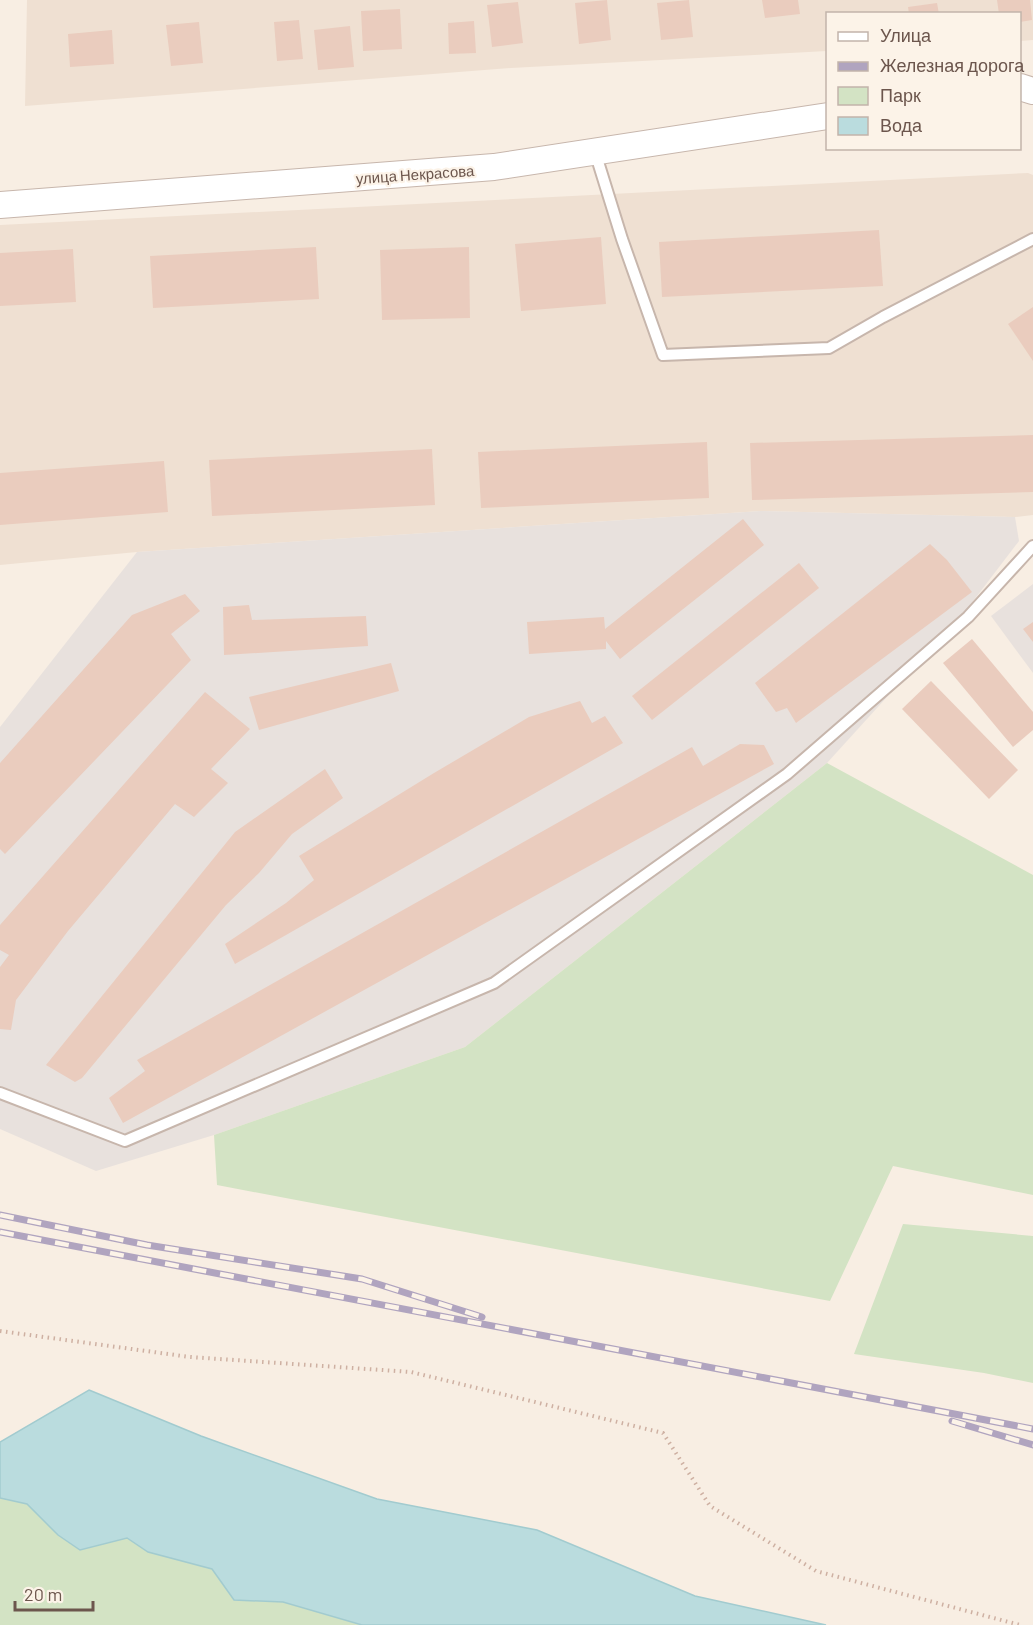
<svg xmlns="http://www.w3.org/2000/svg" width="1033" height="1625" viewBox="0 0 1033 1625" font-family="Barlow,sans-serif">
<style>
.residential{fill:#efe0d2}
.industrial{fill:#e8e1dd}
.green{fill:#d3e3c4}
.water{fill:#badcde;stroke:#a2cbcf;stroke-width:1.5}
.building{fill:#eaccbe}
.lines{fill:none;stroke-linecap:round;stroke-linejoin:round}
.service-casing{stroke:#c7b6ac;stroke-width:14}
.tertiary-casing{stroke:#c7b6ac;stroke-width:28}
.path{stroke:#ceb0a2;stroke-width:4;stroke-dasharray:1.5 4.5;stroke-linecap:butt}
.service{stroke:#fff;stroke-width:10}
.tertiary{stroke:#fff;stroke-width:26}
.rail-casing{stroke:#b0a4bf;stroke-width:7}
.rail{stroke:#fcf3e8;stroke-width:4.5;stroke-dasharray:14;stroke-linecap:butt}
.labels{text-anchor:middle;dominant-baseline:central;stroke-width:4.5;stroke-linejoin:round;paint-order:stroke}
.street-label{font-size:15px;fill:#6c564d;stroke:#fcf3e8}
</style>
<rect width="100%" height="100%" fill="#f8eee3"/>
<!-- residential -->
<g class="residential">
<polygon points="27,0 1033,0 1033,40 1020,41 1020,14 828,14 827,51 511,68 25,106"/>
<polygon points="1028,173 1033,175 1033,515 1015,517 761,511 137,552 0,565 0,225"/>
</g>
<!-- industrial -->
<g class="industrial">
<polygon points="761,511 1015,517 1019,541 967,609 827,763 465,1047 214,1135 96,1171 0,1129 0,727 137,552"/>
<polygon points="1033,584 1033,673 991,616"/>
</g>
<!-- green -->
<g class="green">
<polygon points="827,763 1033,875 1033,1195 893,1166 830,1301 217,1185 214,1135 465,1047"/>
<polygon points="903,1224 1033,1236 1033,1383 984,1373 854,1354"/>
<polygon points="0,1498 27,1504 58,1535 80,1550 127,1538 148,1552 212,1569 234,1600 283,1602 362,1625 0,1625"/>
</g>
<!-- water -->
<polygon class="water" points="89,1390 201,1436 377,1499 537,1530 695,1596 826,1625 362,1625 283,1602 234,1600 212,1569 148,1552 127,1538 80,1550 58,1535 27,1504 0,1498 0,1442"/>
<!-- building -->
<g class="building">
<polygon points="607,0 611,40 579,44 575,3"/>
<polygon points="689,0 693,37 661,40 657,3"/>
<polygon points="762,0 798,0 800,14 765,18"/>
<polygon points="997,0 1030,0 1032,20 1020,22 1020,14 999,14"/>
<polygon points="518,2 523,43 492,47 487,5"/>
<polygon points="937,3 939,14 909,14 908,7"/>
<polygon points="400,9 402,49 363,51 361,11"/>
<polygon points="299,20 303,59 277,61 274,22"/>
<polygon points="474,21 476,53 449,54 448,23"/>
<polygon points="199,22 203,63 171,66 166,25"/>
<polygon points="350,26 354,67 318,70 314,30"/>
<polygon points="112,30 114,64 70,67 68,34"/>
<polygon points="879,230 883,286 662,297 659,242"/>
<polygon points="601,237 606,304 521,311 515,244"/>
<polygon points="316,247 319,299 153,308 150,256"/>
<polygon points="469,247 470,318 382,320 380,250"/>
<polygon points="73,249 76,302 0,306 0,253"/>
<polygon points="1033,307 1033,361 1008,324"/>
<polygon points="1033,435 1033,492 752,500 750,443"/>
<polygon points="707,442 709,498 481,508 478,452"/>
<polygon points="432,449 435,505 212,516 209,460"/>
<polygon points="164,461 168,512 0,525 0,473"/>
<polygon points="743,519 764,545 620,659 606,641 606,649 529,654 527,622 604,617 605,629"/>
<polygon points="930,544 947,560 972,592 796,723 787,708 776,712 755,683"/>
<polygon points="799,563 819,588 652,720 632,696"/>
<polygon points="185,594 200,611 171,634 191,660 5,854 0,849 0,763 132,615"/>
<polygon points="249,605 252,620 366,616 368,646 224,655 223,607"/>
<polygon points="1033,622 1033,642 1023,629"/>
<polygon points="972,639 1033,712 1033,730 1013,747 943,663"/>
<polygon points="391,663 399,691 259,730 249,697"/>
<polygon points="931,681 1018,770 989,799 902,709"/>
<polygon points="205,692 250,729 211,769 228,783 194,817 175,804 68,931 16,1000 11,1030 0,1029 0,967 9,955 0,950 0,925"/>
<polygon points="580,701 592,723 605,716 623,743 235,964 225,944 286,903 314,880 299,856 434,773 529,717"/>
<polygon points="740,744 764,745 774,764 123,1123 109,1098 145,1071 137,1060 692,747 703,766"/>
<polygon points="325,769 343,798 292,834 259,873 226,905 82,1078 75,1082 46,1065 235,832"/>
</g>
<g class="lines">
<!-- service casing -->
<g class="service-casing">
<g id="service">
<polyline points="595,152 622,239 663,355 829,348 883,317 1033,239"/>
<polyline points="0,1093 125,1141 494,983 787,774 968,617 1033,546"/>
</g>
</g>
<!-- tertiary casing -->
<g class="tertiary-casing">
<g id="tertiary">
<polyline points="1020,87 1033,91"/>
<polyline points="0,205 494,167 828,116"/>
</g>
</g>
<!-- path -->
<polyline class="path" points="0,1331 190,1357 411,1372 663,1433 710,1506 816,1571 1020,1625"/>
<!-- service -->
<use href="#service" class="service"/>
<!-- tertiary -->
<use href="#tertiary" class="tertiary"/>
<!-- rail casing -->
<g class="rail-casing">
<g id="rail">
<polyline points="0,1215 147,1245 362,1279 482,1317"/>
<polyline points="0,1232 1033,1429"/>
<polyline points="952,1421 1033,1445"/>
</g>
</g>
<!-- rail -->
<use href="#rail" class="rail"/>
</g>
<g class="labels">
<!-- street labels -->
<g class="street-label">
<text transform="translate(415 174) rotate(-4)">улица Некрасова</text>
</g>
</g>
<!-- legend -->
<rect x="826" y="12" width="195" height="138" fill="#fcf3e8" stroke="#c2b4aa" stroke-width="1.5"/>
<rect x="838" y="32" width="30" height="9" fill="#ffffff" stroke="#c2b4aa" stroke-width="1.5"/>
<text x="880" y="42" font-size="18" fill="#6c564d">Улица</text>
<rect x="838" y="62" width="30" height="9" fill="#b0a4bf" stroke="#c2b4aa" stroke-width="1.5"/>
<text x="880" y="72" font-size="18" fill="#6c564d">Железная дорога</text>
<rect x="838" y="87" width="30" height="18" fill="#d3e3c4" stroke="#c2b4aa" stroke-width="1.5"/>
<text x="880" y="102" font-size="18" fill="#6c564d">Парк</text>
<rect x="838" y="117" width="30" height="18" fill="#badcde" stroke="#c2b4aa" stroke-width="1.5"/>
<text x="880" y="132" font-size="18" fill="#6c564d">Вода</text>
<!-- scale -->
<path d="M15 1601v9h78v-9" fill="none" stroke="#6c564d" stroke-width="3"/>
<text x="24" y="1601" font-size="18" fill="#6c564d" stroke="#fcf3e8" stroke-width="4.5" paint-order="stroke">20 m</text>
</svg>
